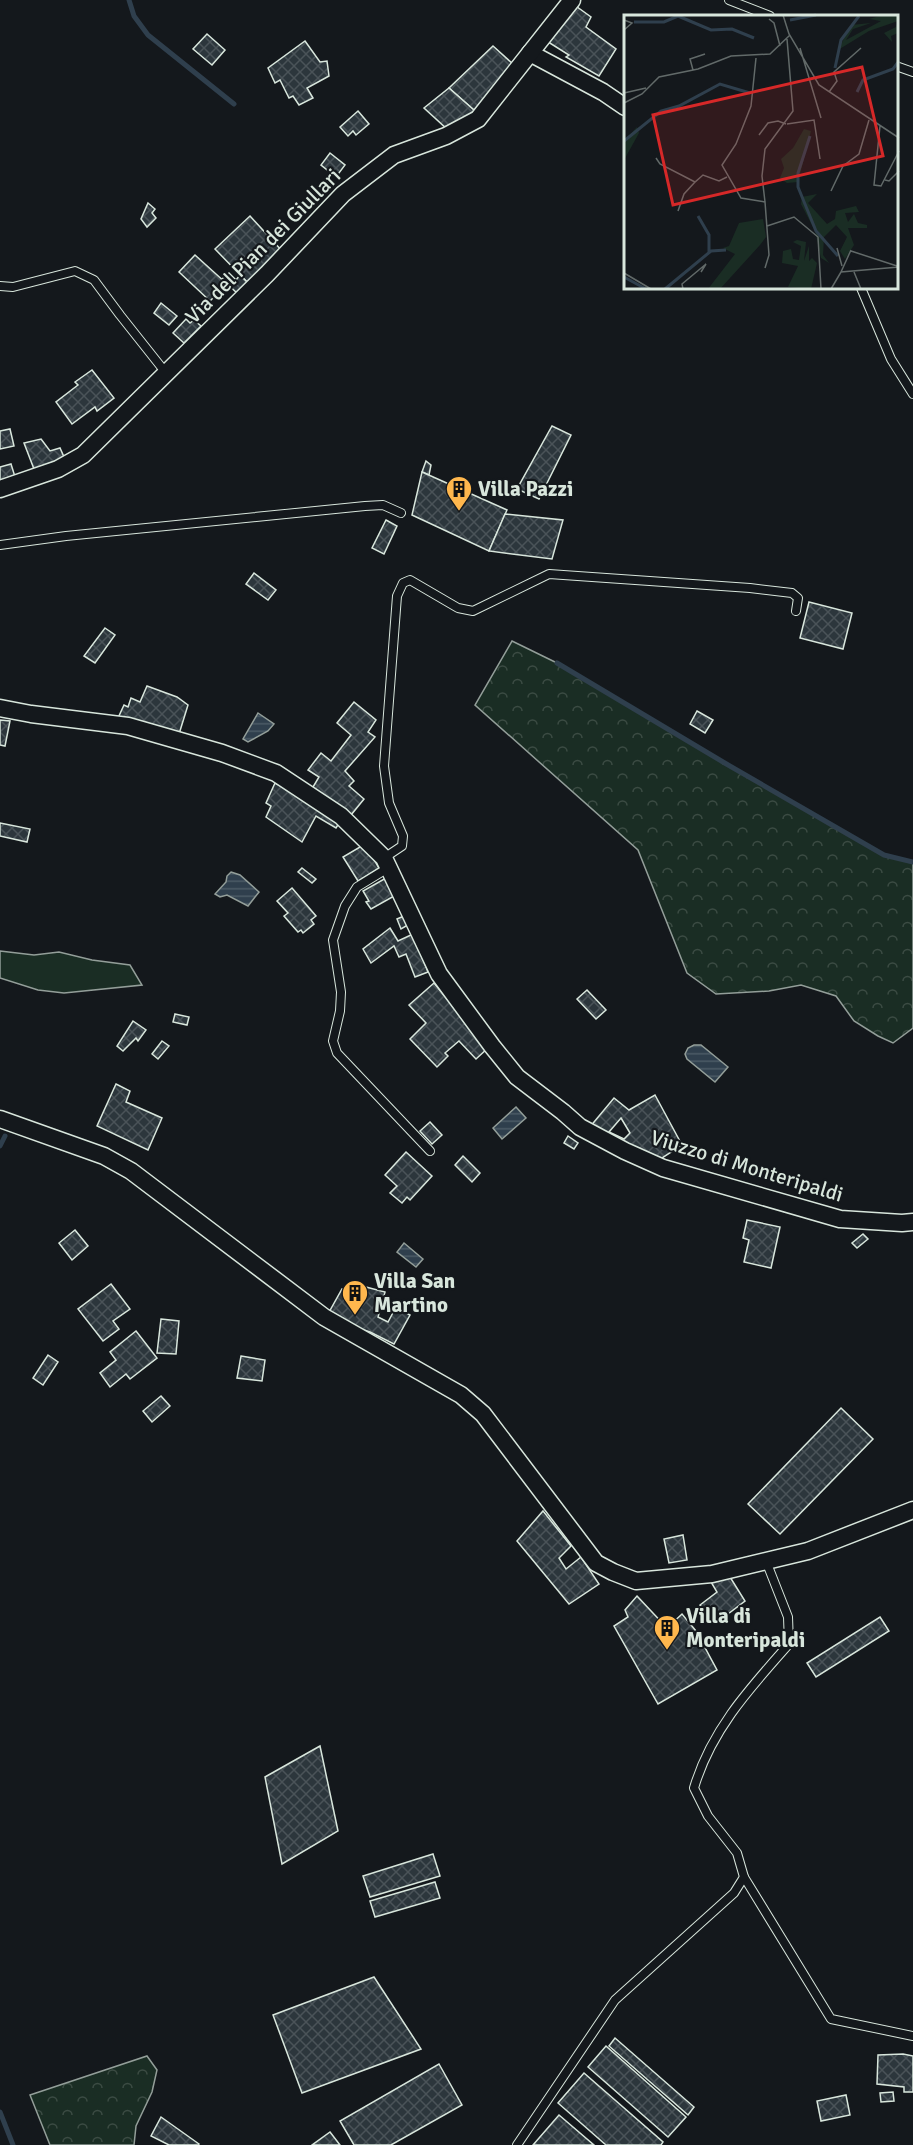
<svg xmlns="http://www.w3.org/2000/svg" width="913" height="2145" viewBox="0 0 913 2145" font-family="Signika,sans-serif">
<style>
.green{fill:#1a2d24;stroke:#939e99;stroke-width:1.5}
.forest{fill:url(#forest-crowns);stroke:#939e99;stroke-width:1.5}
.water{fill:url(#water-rules);stroke:#939e99;stroke-width:1.5}
.lines{fill:none;stroke-linecap:round;stroke-linejoin:round}
.stream{stroke:#2f3f4d;stroke-width:5}
.building{fill:url(#building-cross-hatch);stroke:#d8e6dc;stroke-width:1.5;fill-rule:evenodd}
.service-casing{stroke:#d8e6dc;stroke-width:10}
.minor-casing{stroke:#d8e6dc;stroke-width:19}
.service{stroke:#14181c;stroke-width:8}
.minor{stroke:#14181c;stroke-width:16}
.labels{text-anchor:middle;dominant-baseline:central;stroke-width:4.5;stroke-linejoin:round;paint-order:stroke}
.street-label{font-size:21px;fill:#d8e6dc;stroke:#14181c}
.poi-label{font-size:21px;font-weight:bold;fill:#d8e6dc;stroke:#14181c;text-anchor:start}
.inset-river{fill:none;stroke:#2f3f4d;stroke-width:3}
.inset-road{fill:none;stroke:#626a69;stroke-width:1.5}
.view{fill:#d62828;fill-opacity:0.15;stroke:#d62828;stroke-width:3}
.inset-edge{fill:none;stroke:#d8e6dc;stroke-width:3}
</style>
<defs>
<pattern id="forest-crowns" width="20" height="18" patternUnits="userSpaceOnUse" patternTransform="scale(1.5)"><rect width="20" height="18" fill="#1a2d24"/><path d="M2 6a3 3 0 1 1 6 0M12 15a3 3 0 1 1 6 0" fill="none" stroke="#3b4b43"/></pattern>
<pattern id="water-rules" width="6" height="5" patternUnits="userSpaceOnUse" patternTransform="scale(1.5)"><rect width="6" height="5" fill="#2f3f4d"/><path d="M0 2.5h6" fill="none" stroke="#4c5b66"/></pattern>
<pattern id="building-cross-hatch" width="8" height="8" patternUnits="userSpaceOnUse" patternTransform="scale(1.5)"><rect width="8" height="8" fill="#2c363c"/><path d="M0 0l8 8M0 8l8-8" fill="none" stroke="#4a5358"/></pattern>
</defs>
<rect width="100%" height="100%" fill="#14181c"/>
<!-- green -->
<polygon class="green" points="0,951 34,955 59,952 92,960 130,965 142,985 64,993 38,990 0,978"/>
<!-- forest -->
<g class="forest">
<polygon points="512,641 557,663 723,762 883,855 913,862 913,1028 893,1043 878,1036 854,1021 836,996 801,985 769,991 716,994 687,973 638,850 475,705"/>
<polygon points="147,2056 157,2070 152,2092 136,2126 134,2145 50,2145 30,2095"/>
</g>
<!-- water -->
<g class="water">
<polygon points="258,713 274,724 268,731 248,742 243,739"/>
<polygon points="231,872 240,875 259,892 248,906 227,895 220,897 215,894 226,882 227,876"/>
<polygon points="694,1045 701,1045 728,1067 715,1082 687,1059 685,1054 688,1048"/>
<polygon points="516,1107 526,1118 502,1139 493,1128"/>
<polygon points="404,1243 423,1259 416,1267 397,1252"/>
</g>
<g class="lines">
<!-- stream -->
<g class="stream">
<polyline points="129,0 134,16 148,35 234,104"/>
<polyline points="557,663 723,762 884,855 913,862"/>
<polyline points="0,1146 5,1136"/>
<polyline points="0,2112 13,2145"/>
</g>
</g>
<!-- building -->
<g class="building">
<polygon points="573,4 591,17 586,27 616,49 599,76 566,57 569,55 545,40"/>
<polygon points="207,34 225,50 212,65 193,49"/>
<polygon points="305,41 320,62 327,61 329,76 307,88 313,98 299,105 293,96 289,98 280,80 275,83 268,68"/>
<polygon points="493,46 514,65 475,111 449,88"/>
<polygon points="449,88 475,111 447,129 424,108"/>
<polygon points="358,111 369,124 356,135 353,131 348,136 340,127"/>
<polygon points="330,153 345,165 336,177 321,165"/>
<polygon points="148,203 155,209 152,213 156,218 147,227 141,219"/>
<polygon points="250,216 283,252 248,283 215,249"/>
<polygon points="195,255 227,284 210,301 179,272"/>
<polygon points="229,273 236,280 240,275 248,283 237,293 222,279"/>
<polygon points="161,303 177,316 169,325 154,313"/>
<polygon points="186,319 190,323 194,320 201,326 184,343 173,333"/>
<polygon points="92,370 114,398 97,411 95,407 72,424 56,402 78,385 75,382"/>
<polygon points="552,426 571,435 539,499 517,489"/>
<polygon points="10,429 14,446 0,449 0,431"/>
<polygon points="41,439 50,451 60,448 64,457 56,461 34,469 24,443"/>
<polygon points="426,461 431,465 429,475 422,472"/>
<polygon points="11,464 16,480 0,486 0,467"/>
<polygon points="422,472 507,510 489,551 412,515"/>
<polygon points="505,514 563,520 552,559 489,551"/>
<polygon points="386,520 397,526 384,554 372,548"/>
<polygon points="254,573 276,590 268,600 246,584"/>
<polygon points="809,602 852,613 843,649 800,638"/>
<polygon points="105,628 115,635 95,663 84,656"/>
<polygon points="147,686 177,697 188,705 179,734 118,718 124,705 128,707 131,698 140,702"/>
<polygon points="354,702 376,720 368,732 375,737 345,771 354,781 349,786 364,799 351,815 310,792 319,777 308,770 321,753 331,761 351,735 337,723"/>
<polygon points="697,711 713,720 705,733 690,724"/>
<polygon points="0,720 10,721 5,746 0,745"/>
<polygon points="275,783 291,791 341,820 336,828 316,816 302,842 266,817 271,806 266,803"/>
<polygon points="0,823 30,829 27,842 0,836"/>
<polygon points="365,844 379,868 358,881 343,857"/>
<polygon points="302,868 316,879 312,883 298,872"/>
<polygon points="386,878 396,895 371,909 366,902 369,901 363,891"/>
<polygon points="292,888 316,916 311,920 314,924 303,933 301,930 298,932 284,916 288,913 277,901"/>
<polygon points="404,916 408,925 401,929 397,919"/>
<polygon points="390,928 398,941 413,934 428,972 415,977 406,954 399,957 394,946 371,963 363,949"/>
<polygon points="434,983 488,1048 476,1059 459,1041 445,1053 448,1056 437,1067 410,1039 426,1023 409,1005"/>
<polygon points="587,990 606,1010 596,1019 577,999"/>
<polygon points="175,1014 189,1017 187,1025 173,1022"/>
<polygon points="133,1021 146,1030 138,1041 136,1038 123,1051 117,1046"/>
<polygon points="162,1041 169,1046 158,1059 152,1054"/>
<polygon points="116,1084 130,1091 126,1102 162,1118 148,1150 97,1126"/>
<path d="M655,1095l27,50 -26,17 -67,-34 25,-30 15,12zM621,1118l9,15 -6,6 -15,-7z"/>
<polygon points="430,1122 442,1135 432,1144 420,1131"/>
<polygon points="568,1136 578,1143 574,1149 564,1143"/>
<polygon points="406,1152 432,1176 410,1200 407,1197 402,1203 390,1193 397,1186 385,1175"/>
<polygon points="463,1156 480,1173 472,1182 455,1165"/>
<polygon points="747,1220 780,1227 771,1268 744,1262 749,1240 743,1238"/>
<polygon points="75,1230 88,1246 72,1260 59,1243"/>
<polygon points="863,1234 868,1239 857,1248 852,1243"/>
<polygon points="111,1284 130,1309 113,1321 119,1329 103,1341 78,1309"/>
<polygon points="366,1287 385,1292 378,1317 388,1322 396,1307 410,1315 394,1344 370,1332 345,1324 328,1314 342,1289 364,1298"/>
<polygon points="161,1319 179,1321 176,1354 157,1353"/>
<polygon points="136,1331 157,1358 130,1379 126,1374 110,1387 100,1373 116,1360 110,1352"/>
<polygon points="48,1355 58,1362 43,1385 33,1378"/>
<polygon points="241,1356 265,1360 262,1381 237,1378"/>
<polygon points="161,1396 170,1406 152,1422 143,1411"/>
<polygon points="841,1408 873,1439 780,1534 748,1504"/>
<polygon points="543,1511 571,1546 559,1558 566,1569 581,1557 599,1584 569,1604 517,1541"/>
<polygon points="683,1535 687,1560 669,1563 664,1539"/>
<polygon points="730,1577 745,1601 716,1623 700,1605 717,1592 711,1582"/>
<polygon points="637,1596 667,1628 682,1614 696,1631 717,1670 658,1704 614,1626 628,1617 625,1610"/>
<polygon points="880,1617 889,1631 816,1677 807,1663"/>
<polygon points="320,1746 338,1831 282,1864 265,1777"/>
<polygon points="433,1854 440,1876 370,1897 363,1876"/>
<polygon points="435,1882 440,1898 375,1917 370,1901"/>
<polygon points="374,1977 421,2049 302,2093 273,2015"/>
<polygon points="615,2038 694,2107 688,2115 609,2046"/>
<polygon points="606,2046 686,2117 668,2137 588,2067"/>
<polygon points="903,2054 913,2056 913,2092 904,2092 904,2087 877,2084 878,2055"/>
<polygon points="439,2064 462,2105 391,2145 354,2145 340,2121"/>
<polygon points="584,2073 663,2142 661,2145 606,2145 558,2103"/>
<polygon points="893,2092 894,2101 881,2102 880,2093"/>
<polygon points="846,2095 850,2115 821,2121 817,2101"/>
<polygon points="559,2115 594,2145 533,2145"/>
<polygon points="161,2117 199,2144 198,2145 169,2145 151,2136"/>
<polygon points="330,2132 340,2145 312,2145"/>
</g>
<g class="lines">
<!-- service casing -->
<g class="service-casing">
<g id="service">
<polyline points="729,0 770,16"/>
<polyline points="896,66 913,72"/>
<polyline points="0,286 13,287 75,271 94,280 120,315 166,373"/>
<polyline points="861,288 891,359 913,394"/>
<polyline points="0,545 66,536 365,506 383,505 401,513"/>
<polyline points="384,858 402,846 403,836 389,803 384,766 397,596 403,583 410,580 458,608 473,611 549,574 750,588 792,593 798,598 796,611"/>
<polyline points="388,868 357,887 345,906 333,940 341,992 340,1011 333,1041 337,1053 430,1151"/>
<polyline points="744,1877 831,2019 913,2036"/>
<path d="M517,2145l98,-145 119,-107 10,-16 -7,-24 -29,-37 -14,-28c17,-58 56,-100 95,-144l-1,-27 -22,-56"/>
</g>
</g>
<!-- minor casing -->
<g class="minor-casing">
<g id="minor">
<polyline points="530,53 603,92 625,107"/>
<polyline points="0,489 58,469 83,455 267,274 343,194 394,155 446,136 478,119 572,0"/>
<polyline points="0,708 31,714 128,726 222,753 276,773 341,816 384,858 439,974 492,1046 517,1077 563,1112 580,1127 625,1151 663,1168 840,1219 902,1223 913,1222"/>
<polyline points="0,1119 104,1156 131,1171 324,1317 461,1395 483,1414 596,1563 613,1572 636,1581 712,1574 808,1551 913,1510"/>
</g>
</g>
<!-- service -->
<use href="#service" class="service"/>
<!-- minor -->
<use href="#minor" class="minor"/>
</g>
<!-- icons -->
<defs>
<g id="building-pin" transform="scale(1.35)"><path d="M0 17L-7.5 6A9.5 9.5 0 1 1 7.5 6Z" fill="#ffb74d" stroke="#14181c"/><path d="M-4-6H4V6H1V3H-1V6H-4ZM-2.5-4.3h1.7v1.8h-1.7ZM.8-4.3h1.7v1.8H.8ZM-2.5-1h1.7V.8h-1.7ZM.8-1h1.7V.8H.8Z" fill="#111"/></g>
</defs>
<g fill-rule="evenodd">
<use href="#building-pin" x="459" y="489"/>
<use href="#building-pin" x="355" y="1293"/>
<use href="#building-pin" x="667" y="1628"/>
</g>
<g class="labels">
<!-- street labels -->
<g class="street-label">
<text transform="translate(263 246) rotate(-45)">Via del Pian dei Giullari</text>
<text transform="translate(747 1166) rotate(17)">Viuzzo di Monteripaldi</text>
</g>
<!-- poi labels -->
<g class="poi-label">
<text x="478" y="489">Villa Pazzi</text>
<text x="374" y="1281">Villa San<tspan x="374" dy="24">Martino</tspan></text>
<text x="686" y="1616">Villa di<tspan x="686" dy="24">Monteripaldi</tspan></text>
</g>
</g>
<!-- overview -->
<g transform="translate(624 15)">
<rect width="274" height="274" fill="#14181c"/>
<path d="M259,0h15v18l-7,3 1,6 -8,-9 12,-6 2,-6 -29,10 -31,19 13,-25 20,-2 -18,6 -7,11 35,-19 -12,-2zM13,112l2,6 -15,27v-19zM180,114l7,2 -13,51 -11,1 -7,-5 4,-10 -3,-9 12,-11zM193,179l-9,9 19,21 8,-5 1,-8 20,-5 3,6 -14,1 3,9 6,-8 4,9 9,2v3h-19l6,17 -9,14 -5,-8 7,-14 -11,-12 -12,12 -1,18 6,8 -8,-5 -6,-27 -14,-27 1,-7zM139,204l3,18 -6,8 -40,44h-12l27,-35 -12,-6 6,-2 10,-23zM173,225l9,2 -2,19 5,-15v15l3,-3 5,5 -6,26 -23,-2 10,-21 -16,-3 1,-12 8,-2 2,10 6,1 2,-14 -8,-4z" fill="#1a2d24"/>
<path class="inset-river" d="M54,1l33,14 21,-1 22,9M166,5l26,-5M10,7h30l14,-6M211,53l6,-28 18,-24M233,77l6,-12 30,-11 6,-8M186,121l-12,37v14l18,44 22,25M0,126l37,-30 18,-5 41,-22 30,9M74,201l11,19v18M0,262l22,12M41,274l46,-38 15,-1"/>
<path class="inset-road" d="M159,0l6,19 30,51 80,53M145,4l5,4 6,23M0,5l8,3 -8,7M176,33l21,70M132,43l-5,48 -15,38 -14,21 19,33 24,4 4,53 -4,13M69,55l-3,-11 15,-5M205,77l8,-11 -3,-9 27,-24M0,78l22,-5M0,88l18,-9 17,-17 39,-8 33,-13 39,-2 20,-19M163,109l27,-4 6,39M256,111l-6,59 7,1 18,-35M135,120l9,-12 10,-2 8,3M32,143l4,6 35,18 8,-7 16,6 8,-4M261,165l4,1 10,-10M207,176l12,-25 16,-12 10,-34M141,187l-3,-26 3,-27 28,-38 -6,-72M54,196l6,-17 11,-12M143,211l27,-9 24,20 3,52M213,233l5,18M227,236l46,15M217,257l10,-22M230,257l7,17M0,258l27,16M59,274l-1,-5 24,-20 -5,8M207,274l10,-17 58,-5"/>
<path class="view" d="M238,52l21,89 -210,49 -20,-90z"/>
<rect width="274" height="274" class="inset-edge"/>
</g>
</svg>
